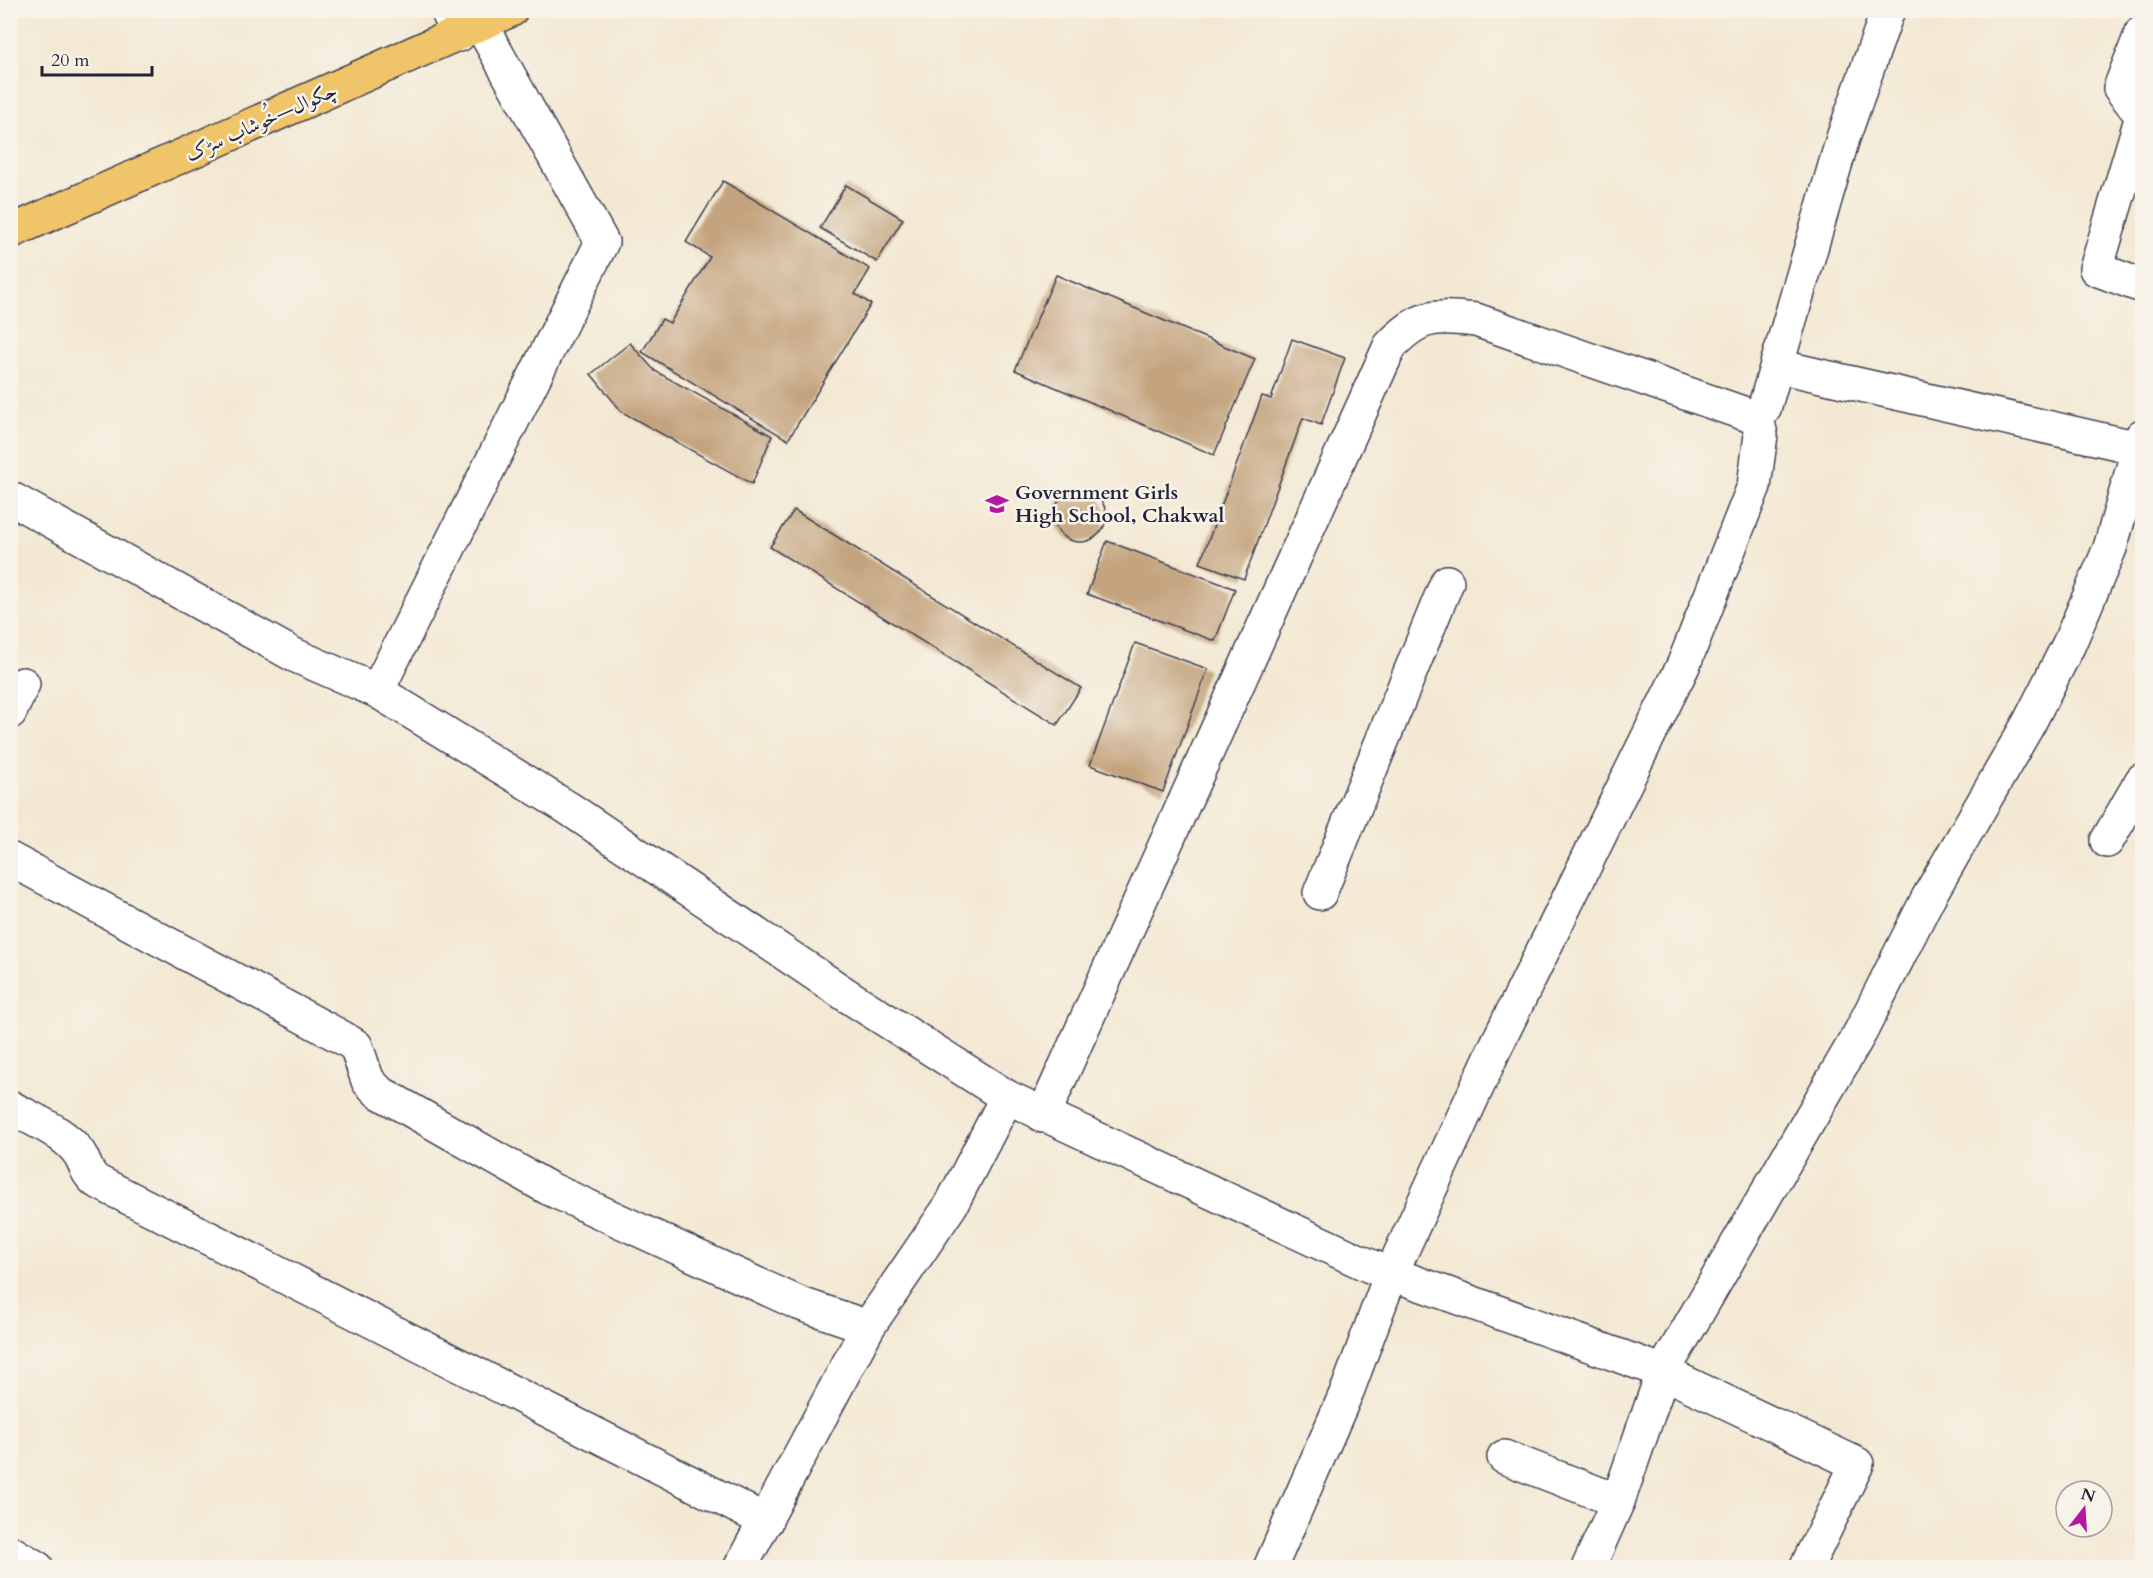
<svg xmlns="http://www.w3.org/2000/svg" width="2153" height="1578" viewBox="0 0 2153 1578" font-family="Cardo,Amiri,serif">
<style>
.building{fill:#c4a47f}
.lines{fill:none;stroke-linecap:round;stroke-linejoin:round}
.street-casing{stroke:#414052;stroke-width:36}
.highway-casing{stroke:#414052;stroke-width:36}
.street{stroke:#fff;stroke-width:33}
.highway{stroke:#f0c469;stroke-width:33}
.labels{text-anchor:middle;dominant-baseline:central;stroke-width:5;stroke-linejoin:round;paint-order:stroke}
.street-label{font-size:20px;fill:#22223b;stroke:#f7f3e8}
.poi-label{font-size:20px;font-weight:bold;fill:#22223b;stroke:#f7f3e8;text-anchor:start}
</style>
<rect width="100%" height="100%" fill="#f7f3e8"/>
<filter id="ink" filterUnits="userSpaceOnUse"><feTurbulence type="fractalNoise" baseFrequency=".0167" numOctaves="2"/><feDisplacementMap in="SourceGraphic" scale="12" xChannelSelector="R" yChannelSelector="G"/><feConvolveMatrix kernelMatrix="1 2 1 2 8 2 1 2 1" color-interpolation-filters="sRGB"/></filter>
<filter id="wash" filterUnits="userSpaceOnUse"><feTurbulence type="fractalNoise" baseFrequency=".008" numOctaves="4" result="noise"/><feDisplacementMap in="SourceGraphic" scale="24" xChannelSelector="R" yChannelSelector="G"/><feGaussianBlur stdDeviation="1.35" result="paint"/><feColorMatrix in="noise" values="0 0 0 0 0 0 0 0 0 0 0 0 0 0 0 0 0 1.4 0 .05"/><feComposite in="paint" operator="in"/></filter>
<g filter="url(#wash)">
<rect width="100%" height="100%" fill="#f3e8d3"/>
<g id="blocks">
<!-- building -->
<g class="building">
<polygon points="723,181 870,269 855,294 871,304 788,440 642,352 662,319 670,323 710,257 686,242"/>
<polygon points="846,185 903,219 877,262 820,228"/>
<polygon points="1056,275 1255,359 1214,455 1015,370"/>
<polygon points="1292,339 1345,358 1321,425 1303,418 1244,579 1200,563 1262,396 1271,399"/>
<polygon points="630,343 655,371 772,436 752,484 622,412 591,374"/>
<circle cx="1080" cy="516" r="26"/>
<polygon points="794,510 1081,688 1057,725 770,547"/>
<polygon points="1107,541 1235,589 1215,641 1087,594"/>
<polygon points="1135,643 1208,669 1163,792 1090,765"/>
</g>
</g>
</g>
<g filter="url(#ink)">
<use href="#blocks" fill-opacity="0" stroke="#414052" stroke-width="1.5"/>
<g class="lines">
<!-- street casing -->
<g class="street-casing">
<g id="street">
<polyline points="447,10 459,35"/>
<polyline points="2142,32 2120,88 2142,116 2096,269 2142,286"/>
<polyline points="1777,366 2139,448"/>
<polyline points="10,498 294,655 377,691 602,242 481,25"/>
<polyline points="377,691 568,808 848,996 1007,1097 1370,1266 1656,1369 1857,1464 1806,1568"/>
<polyline points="10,712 23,684"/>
<polyline points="2107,841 2142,780"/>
<polyline points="10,859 343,1038 356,1046 368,1081 379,1092 548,1188 798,1303 868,1327"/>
<polyline points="1320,893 1447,582"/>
<path d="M10,1107c21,12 55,25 69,46 7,10 6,19 17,28l670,340"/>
<path d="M1043,1116l347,-770c30,-32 44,-30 86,-26l281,98"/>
<polyline points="1504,1457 1618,1501"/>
<polyline points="10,1552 37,1568"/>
<polyline points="740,1568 868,1327 951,1205 1007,1097"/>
<polyline points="1270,1568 1348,1389 1391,1274 1496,1046 1683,666 1754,486 1761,435 1757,418 1764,409 1843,138 1888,10"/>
<polyline points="1588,1568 1618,1501 1663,1372 1861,1031 1928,898 2029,723 2069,644 2110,548 2142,436"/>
</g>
</g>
<!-- highway casing -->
<g class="highway-casing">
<polyline id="highway" points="10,232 511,10"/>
</g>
<!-- street -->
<use href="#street" class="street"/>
<!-- highway -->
<use href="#highway" class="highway"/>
</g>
</g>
<!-- icons -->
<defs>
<g id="school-bare" transform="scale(1.8)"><path d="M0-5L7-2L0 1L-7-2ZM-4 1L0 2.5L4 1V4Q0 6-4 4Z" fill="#b5179e" stroke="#f7f3e8" stroke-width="2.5" paint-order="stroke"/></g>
</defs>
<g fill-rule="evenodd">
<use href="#school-bare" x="997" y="504"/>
</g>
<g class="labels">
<!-- street labels -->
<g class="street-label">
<text transform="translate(261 122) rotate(-24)">چکوال—خُوشاب سڑک</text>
</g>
<!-- poi labels -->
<g class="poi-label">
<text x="1015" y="492">Government Girls<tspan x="1015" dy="23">High School, Chakwal</tspan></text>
</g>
</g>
<!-- margin -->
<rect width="2153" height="1578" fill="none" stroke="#f7f3e8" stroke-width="36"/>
<!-- north arrow -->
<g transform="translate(2084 1509) rotate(17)"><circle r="28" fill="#f7f3e8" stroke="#a29fa3" stroke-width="1.5"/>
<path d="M0-4.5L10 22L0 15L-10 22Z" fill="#b5179e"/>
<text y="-9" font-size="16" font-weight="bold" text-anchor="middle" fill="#22223b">N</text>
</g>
<!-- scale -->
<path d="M42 66v9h110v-9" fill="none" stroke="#22223b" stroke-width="3"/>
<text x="51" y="66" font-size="18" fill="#22223b" stroke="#f7f3e8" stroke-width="4.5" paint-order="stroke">20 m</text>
</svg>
